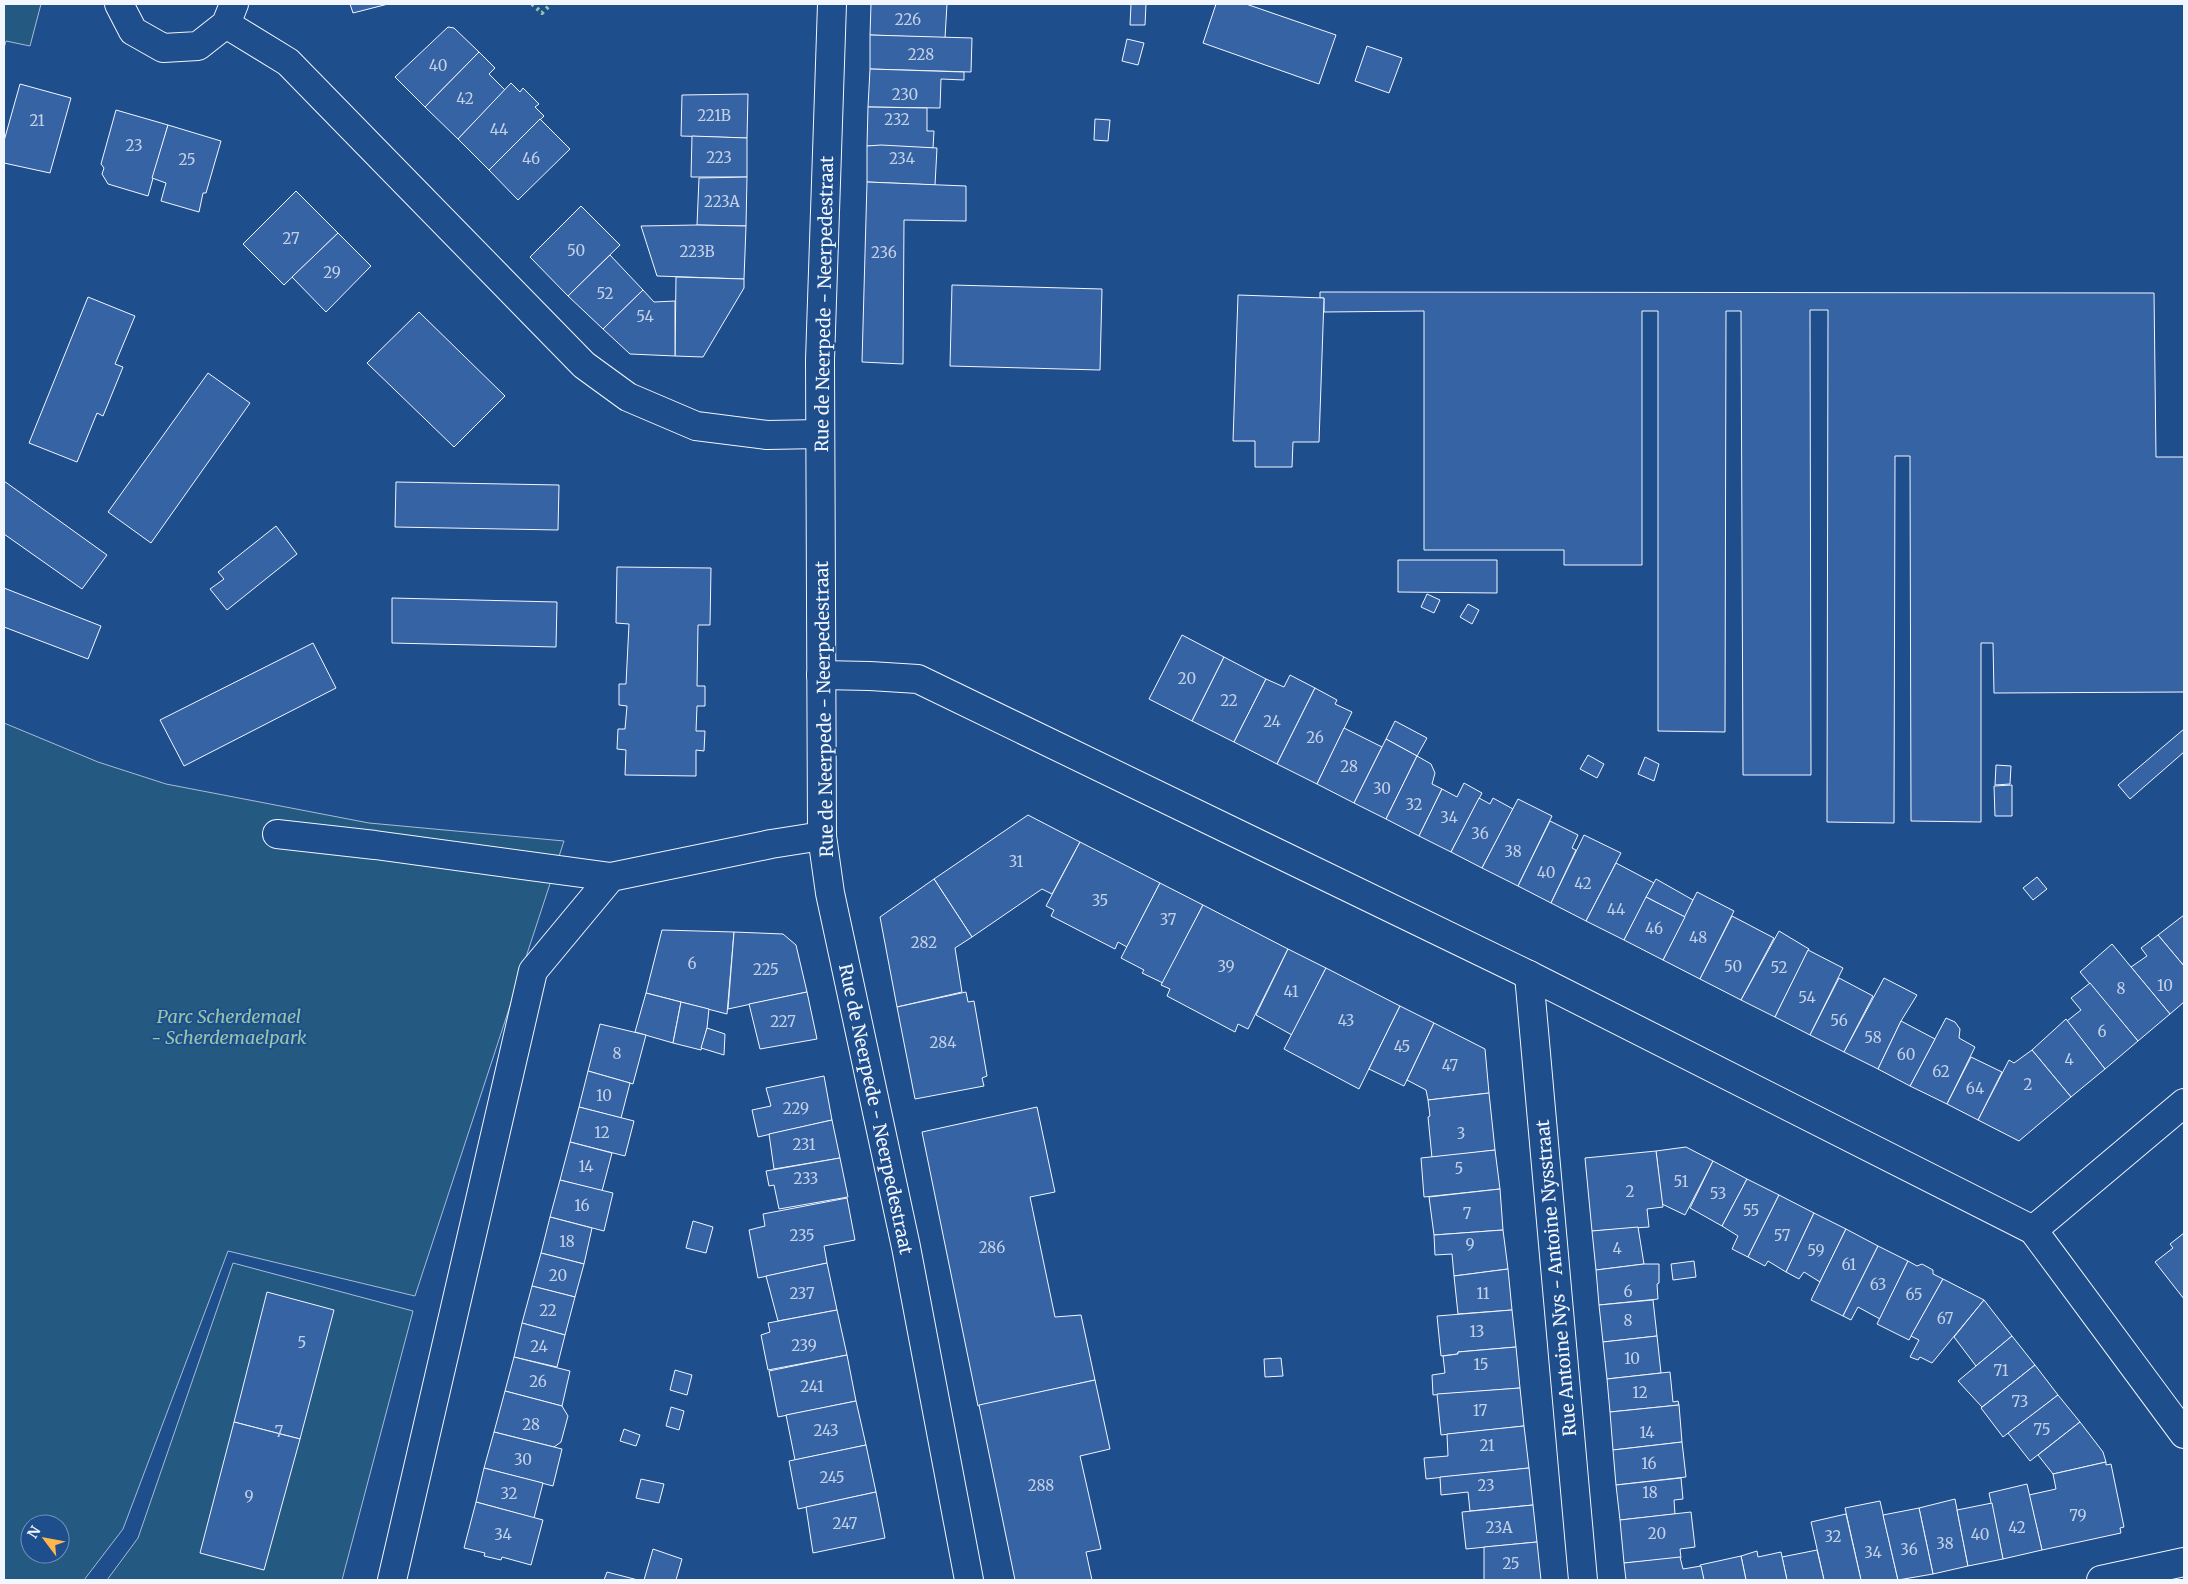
<svg xmlns="http://www.w3.org/2000/svg" width="2188" height="1584" viewBox="0 0 2188 1584" font-family="Merriweather,serif">
<style>
.green{fill:#245a82;stroke:#a8bbd7;fill-rule:evenodd}
.building{fill:#3563a3;stroke:#f2f6ff}
.lines{fill:none;stroke-linecap:round;stroke-linejoin:round}
.street-casing{stroke:#f2f6ff;stroke-width:30}
.street{stroke:#1f4e8c;stroke-width:28}
.hedge{stroke:#97c8a6;stroke-width:4;stroke-dasharray:2.5 4;stroke-linecap:butt}
.labels{text-anchor:middle;dominant-baseline:central;stroke-width:4;stroke-linejoin:round;paint-order:stroke}
.number-label{font-size:15px;fill:#c3d1e8}
.street-label{font-size:18px;fill:#f2f6ff;stroke:#1f4e8c}
.park-label{font-size:18px;font-style:italic;fill:#97c8a6;stroke:#1f4e8c}
</style>
<rect width="100%" height="100%" fill="#1f4e8c"/>
<!-- green -->
<g class="green">
<polygon points="4,4 41,4 30,46 6,41 4,48"/>
<path d="M4,723l94,39 68,22 203,39 195,18 -149,455 -187,-45 -105,278 -39,51h-80zM30,1524h30v30h-30z"/>
<polygon points="233,1263 413,1311 342,1580 107,1580 138,1538"/>
</g>
<!-- building -->
<g class="building">
<polygon points="350,4 388,4 353,13"/>
<polygon points="871,4 947,4 945,38 870,35"/>
<polygon points="1131,4 1146,4 1145,25 1130,25"/>
<polygon points="1216,4 1246,4 1336,35 1319,84 1203,43"/>
<polygon points="448,27 454,28 479,52 425,107 395,77"/>
<polygon points="870,35 972,38 971,72 870,69"/>
<polygon points="1127,39 1144,43 1138,65 1122,61"/>
<polygon points="1367,46 1402,58 1389,93 1355,81"/>
<polygon points="479,52 495,68 489,74 505,90 458,139 425,107"/>
<polygon points="870,69 964,72 964,80 941,79 940,108 868,107"/>
<polygon points="511,83 520,92 523,88 539,104 535,107 544,116 489,170 458,139"/>
<polygon points="20,84 71,98 50,173 4,163 4,141"/>
<polygon points="748,94 747,138 681,136 682,95"/>
<polygon points="868,107 927,108 927,131 934,131 933,148 867,146"/>
<polygon points="116,110 168,125 148,196 108,184 102,174 104,168 101,164"/>
<polygon points="540,119 570,149 518,200 489,170"/>
<polygon points="1095,119 1110,120 1108,141 1094,140"/>
<polygon points="168,125 221,141 206,193 203,193 199,212 161,201 166,183 152,178"/>
<polygon points="692,136 747,138 747,177 691,177"/>
<polygon points="881,145 937,148 935,185 867,182 867,146"/>
<polygon points="747,177 746,226 697,225 699,178"/>
<polygon points="867,182 966,186 966,221 904,220 903,364 862,362"/>
<polygon points="296,191 338,233 284,285 243,244"/>
<polygon points="581,206 620,245 568,296 530,257"/>
<polygon points="697,225 746,226 744,279 657,276 641,226"/>
<polygon points="338,233 371,266 326,312 292,277"/>
<polygon points="610,255 643,290 603,329 568,296"/>
<polygon points="676,277 744,279 744,288 703,357 675,356"/>
<polygon points="952,285 1102,289 1100,370 950,366"/>
<polygon points="643,290 654,302 675,301 675,356 630,354 603,329"/>
<polygon points="1320,292 2154,293 2156,457 2184,457 2184,692 1994,693 1993,643 1981,643 1981,822 1911,821 1910,456 1895,456 1894,823 1827,822 1828,310 1810,310 1811,775 1743,775 1741,311 1726,311 1725,732 1658,731 1658,311 1642,311 1642,565 1564,565 1564,550 1424,550 1424,311 1324,312 1324,298 1320,298"/>
<polygon points="1238,295 1324,298 1319,442 1293,442 1292,467 1255,467 1255,441 1233,441"/>
<polygon points="88,297 135,316 115,364 123,367 103,416 97,413 77,462 29,443"/>
<polygon points="419,312 505,396 454,447 367,363"/>
<polygon points="208,373 250,403 151,543 108,512"/>
<polygon points="4,481 107,555 82,589 4,534"/>
<polygon points="396,482 559,485 558,530 395,527"/>
<polygon points="276,526 297,554 227,610 210,589 224,579 218,572"/>
<polygon points="1398,560 1497,560 1497,593 1398,592"/>
<polygon points="617,567 711,568 710,625 698,625 697,686 705,686 705,706 697,706 696,731 705,731 704,751 696,750 696,776 625,775 626,750 617,749 618,729 625,729 627,706 619,705 619,684 626,684 629,624 616,623"/>
<polygon points="4,588 101,626 88,659 4,627"/>
<polygon points="1427,594 1440,600 1434,613 1421,607"/>
<polygon points="392,598 557,602 556,647 392,643"/>
<polygon points="1468,604 1479,610 1472,624 1460,617"/>
<polygon points="1182,635 1224,657 1192,721 1149,699"/>
<polygon points="313,643 336,688 184,766 160,720"/>
<polygon points="1224,657 1266,679 1234,742 1192,721"/>
<polygon points="1290,675 1315,688 1277,764 1234,742 1266,679 1284,687"/>
<polygon points="1315,688 1337,700 1335,704 1352,712 1317,784 1277,764"/>
<polygon points="1395,721 1427,738 1417,756 1386,739"/>
<polygon points="1344,728 1382,747 1354,803 1317,784"/>
<polygon points="2184,729 2184,752 2130,799 2118,785"/>
<polygon points="1386,739 1417,756 1386,819 1354,803"/>
<polygon points="1588,755 1604,764 1597,778 1580,769"/>
<polygon points="1417,756 1431,764 1435,773 1432,784 1442,789 1419,836 1386,819"/>
<polygon points="1645,757 1659,764 1654,781 1638,774"/>
<polygon points="1996,765 2011,766 2010,784 1995,785"/>
<polygon points="1464,783 1482,793 1451,852 1419,836 1442,789 1457,797"/>
<polygon points="2012,785 2012,816 1995,816 1994,786"/>
<polygon points="1479,798 1490,804 1493,798 1513,809 1482,868 1451,852"/>
<polygon points="1518,799 1552,816 1518,886 1482,868"/>
<polygon points="1028,815 1080,842 1052,894 1042,889 972,937 934,879"/>
<polygon points="1550,821 1578,835 1572,848 1576,850 1551,903 1518,886"/>
<polygon points="1584,835 1621,853 1586,921 1551,903"/>
<polygon points="1080,842 1160,883 1127,947 1118,942 1115,949 1051,916 1054,910 1046,906"/>
<polygon points="1616,863 1654,883 1624,940 1586,921"/>
<polygon points="2037,877 2047,889 2033,900 2023,888"/>
<polygon points="934,879 972,937 955,948 962,992 897,1007 880,917"/>
<polygon points="1656,879 1693,900 1685,917 1646,897"/>
<polygon points="1160,883 1203,905 1163,983 1142,973 1144,970 1121,958"/>
<polygon points="1697,892 1734,911 1700,979 1663,960"/>
<polygon points="1646,897 1685,917 1663,960 1624,940"/>
<polygon points="1203,905 1288,949 1248,1029 1238,1024 1235,1032 1167,996 1170,989 1161,985"/>
<polygon points="2184,915 2184,966 2158,935"/>
<polygon points="1732,916 1774,938 1741,1000 1700,979"/>
<polygon points="662,930 734,932 727,1014 646,993"/>
<polygon points="1779,931 1809,949 1775,1017 1741,1000"/>
<polygon points="734,932 783,934 796,945 807,992 728,1009"/>
<polygon points="2158,935 2184,966 2184,1002 2170,1014 2131,967 2147,956 2141,948"/>
<polygon points="2112,944 2170,1014 2138,1041 2080,972"/>
<polygon points="1288,949 1326,968 1292,1035 1256,1015"/>
<polygon points="1808,950 1843,968 1810,1035 1775,1017"/>
<polygon points="1326,968 1400,1006 1359,1089 1284,1049"/>
<polygon points="1839,978 1873,996 1844,1052 1810,1035"/>
<polygon points="1884,978 1917,995 1901,1021 1878,1069 1844,1052"/>
<polygon points="2090,983 2138,1041 2105,1069 2067,1021 2081,1010 2071,998"/>
<polygon points="807,992 817,1039 760,1049 749,1004"/>
<polygon points="966,992 968,1002 974,1001 987,1076 982,1078 984,1086 915,1099 897,1007"/>
<polygon points="646,993 681,1002 673,1043 635,1032"/>
<polygon points="681,1002 709,1009 707,1028 701,1050 673,1043"/>
<polygon points="1400,1006 1434,1023 1404,1086 1369,1069"/>
<polygon points="1946,1018 1955,1022 1960,1029 1959,1038 1975,1047 1947,1104 1910,1086"/>
<polygon points="2066,1019 2105,1069 2071,1097 2032,1050"/>
<polygon points="1901,1021 1935,1039 1910,1086 1878,1069"/>
<polygon points="1434,1023 1485,1049 1489,1093 1428,1100 1426,1090 1407,1080"/>
<polygon points="600,1024 646,1035 633,1084 588,1071"/>
<polygon points="707,1028 725,1034 724,1055 701,1048"/>
<polygon points="2032,1050 2071,1097 2019,1141 1978,1120 2009,1060 2014,1063"/>
<polygon points="1971,1057 2002,1072 1978,1120 1947,1104"/>
<polygon points="588,1071 630,1083 621,1118 579,1107"/>
<polygon points="824,1076 832,1120 758,1137 752,1110 771,1106 766,1088"/>
<polygon points="1489,1093 1495,1150 1432,1158 1428,1117 1430,1116 1428,1100"/>
<polygon points="579,1107 634,1121 625,1156 570,1142"/>
<polygon points="1037,1107 1055,1192 1030,1197 1055,1317 1081,1315 1095,1380 978,1406 922,1132"/>
<polygon points="832,1120 840,1158 774,1169 769,1134"/>
<polygon points="570,1142 612,1153 602,1191 560,1180"/>
<polygon points="1686,1147 1713,1161 1685,1215 1662,1204 1656,1151"/>
<polygon points="1495,1150 1500,1189 1424,1197 1421,1158"/>
<polygon points="1656,1151 1663,1207 1647,1209 1649,1227 1592,1231 1585,1158"/>
<polygon points="840,1158 848,1197 779,1209 774,1185 769,1186 766,1171"/>
<polygon points="1713,1161 1747,1179 1722,1226 1690,1208"/>
<polygon points="1747,1179 1779,1195 1748,1257 1732,1249 1738,1236 1722,1226"/>
<polygon points="560,1180 613,1193 604,1231 550,1217"/>
<polygon points="1500,1189 1503,1230 1434,1235 1429,1197"/>
<polygon points="1779,1195 1814,1213 1786,1272 1768,1261 1765,1266 1748,1257"/>
<polygon points="847,1198 855,1240 824,1246 827,1263 758,1278 749,1230 765,1226 763,1214"/>
<polygon points="1814,1213 1846,1229 1820,1282 1804,1272 1799,1279 1786,1272"/>
<polygon points="550,1217 592,1228 584,1264 541,1253"/>
<polygon points="693,1221 713,1227 706,1253 686,1248"/>
<polygon points="1638,1227 1644,1264 1596,1270 1592,1231"/>
<polygon points="1846,1229 1878,1246 1843,1316 1811,1300"/>
<polygon points="1503,1230 1508,1269 1454,1276 1452,1254 1435,1255 1434,1235"/>
<polygon points="2184,1233 2184,1299 2155,1262 2173,1248 2170,1244"/>
<polygon points="1878,1246 1908,1261 1880,1319 1858,1307 1851,1320 1843,1316"/>
<polygon points="541,1253 584,1264 575,1297 532,1286"/>
<polygon points="1694,1261 1696,1277 1673,1280 1671,1264"/>
<polygon points="1908,1261 1917,1266 1922,1264 1933,1270 1933,1274 1943,1279 1909,1340 1877,1324"/>
<polygon points="827,1263 837,1310 778,1321 766,1276"/>
<polygon points="1644,1264 1659,1264 1659,1283 1657,1284 1658,1299 1599,1305 1596,1270"/>
<polygon points="1508,1269 1512,1310 1458,1314 1454,1276"/>
<polygon points="1943,1279 1984,1300 1932,1363 1920,1357 1918,1360 1910,1357 1919,1340 1911,1336"/>
<polygon points="532,1286 575,1297 565,1335 522,1323"/>
<polygon points="267,1292 334,1310 300,1439 234,1422"/>
<polygon points="1653,1300 1657,1336 1603,1342 1599,1305"/>
<polygon points="1984,1300 2012,1336 1976,1366 1954,1337"/>
<polygon points="837,1310 847,1355 768,1370 761,1335 770,1332 768,1323"/>
<polygon points="1512,1310 1516,1347 1458,1352 1458,1354 1441,1356 1437,1316"/>
<polygon points="522,1323 565,1335 557,1367 514,1357"/>
<polygon points="1657,1336 1661,1373 1607,1379 1603,1342"/>
<polygon points="2012,1336 2035,1365 1982,1407 1958,1381"/>
<polygon points="1516,1347 1520,1388 1433,1395 1432,1375 1445,1373 1443,1356 1458,1354 1458,1352"/>
<polygon points="847,1355 856,1401 778,1417 769,1371"/>
<polygon points="514,1357 570,1371 562,1406 505,1391"/>
<polygon points="1281,1358 1283,1376 1265,1377 1264,1359"/>
<polygon points="2035,1365 2058,1395 2003,1437 1981,1408"/>
<polygon points="675,1370 692,1375 687,1395 670,1390"/>
<polygon points="1670,1372 1673,1402 1678,1401 1679,1405 1610,1412 1607,1379"/>
<polygon points="1095,1380 1110,1449 1080,1456 1101,1549 1086,1552 1092,1580 1015,1580 979,1405"/>
<polygon points="1520,1388 1524,1426 1441,1435 1437,1394"/>
<polygon points="505,1391 562,1406 568,1416 561,1442 554,1447 494,1432"/>
<polygon points="2058,1395 2080,1422 2030,1461 2008,1433"/>
<polygon points="856,1401 866,1445 795,1460 786,1415"/>
<polygon points="1679,1405 1682,1442 1613,1450 1610,1412"/>
<polygon points="671,1407 684,1411 679,1430 666,1426"/>
<polygon points="234,1422 300,1439 264,1570 200,1553"/>
<polygon points="2080,1422 2103,1452 2106,1462 2053,1474 2038,1455"/>
<polygon points="1524,1426 1529,1468 1426,1479 1424,1458 1448,1456 1447,1434"/>
<polygon points="624,1429 640,1435 636,1446 620,1441"/>
<polygon points="494,1432 562,1449 553,1486 484,1468"/>
<polygon points="1682,1442 1686,1477 1616,1485 1613,1450"/>
<polygon points="866,1445 876,1492 798,1509 789,1461"/>
<polygon points="2106,1462 2106,1465 2111,1464 2124,1527 2120,1528 2121,1533 2042,1550 2029,1495 2056,1489 2053,1474"/>
<polygon points="484,1468 543,1483 534,1518 476,1502"/>
<polygon points="1529,1468 1533,1505 1470,1511 1468,1492 1441,1495 1440,1477"/>
<polygon points="1681,1478 1683,1499 1674,1500 1675,1514 1620,1520 1616,1485"/>
<polygon points="641,1479 664,1484 659,1503 636,1498"/>
<polygon points="2027,1484 2042,1550 2003,1559 1989,1493"/>
<polygon points="876,1492 885,1538 813,1553 806,1507"/>
<polygon points="1955,1499 1968,1566 1933,1574 1919,1508"/>
<polygon points="1880,1501 1898,1580 1861,1580 1845,1508"/>
<polygon points="476,1502 543,1520 531,1565 502,1557 501,1560 484,1556 485,1553 464,1548"/>
<polygon points="1992,1503 2003,1559 1968,1566 1957,1510"/>
<polygon points="1533,1505 1537,1542 1466,1549 1462,1512"/>
<polygon points="1919,1508 1933,1574 1898,1580 1883,1515"/>
<polygon points="1691,1512 1695,1547 1680,1549 1681,1558 1624,1563 1620,1520"/>
<polygon points="1846,1514 1861,1580 1824,1580 1811,1522"/>
<polygon points="1537,1542 1541,1580 1484,1580 1484,1547"/>
<polygon points="653,1549 682,1559 676,1580 644,1580"/>
<polygon points="1817,1550 1824,1580 1787,1580 1782,1557"/>
<polygon points="1757,1551 1758,1557 1781,1552 1787,1580 1746,1580 1741,1556"/>
<polygon points="1741,1556 1746,1580 1704,1580 1700,1565"/>
<polygon points="1680,1557 1683,1569 1701,1566 1704,1580 1626,1580 1624,1563"/>
<polygon points="607,1572 638,1580 604,1580"/>
</g>
<g class="lines">
<!-- street casing -->
<g class="street-casing">
<g id="street">
<polyline points="119,4 133,31 163,48 198,46 226,24 234,4"/>
<polyline points="832,4 820,360 822,836 830,893 906,1247 969,1580"/>
<polyline points="226,24 288,62 584,365 628,397 696,426 767,435 820,434"/>
<polyline points="821,675 870,676 918,679 1529,975 2033,1230 2184,1434"/>
<polyline points="277,834 375,845 611,877"/>
<polyline points="1529,975 1583,1580"/>
<polyline points="2033,1230 2184,1103"/>
<polyline points="392,1580 533,971 611,877 771,844 822,836"/>
<polyline points="2101,1580 2184,1562"/>
</g>
</g>
<!-- street -->
<use href="#street" class="street"/>
<!-- hedge -->
<polyline class="hedge" points="532,4 542,13 551,4"/>
</g>
<g class="labels">
<!-- number labels -->
<g class="number-label">
<text x="908" y="19">226</text>
<text x="921" y="54">228</text>
<text x="438" y="65">40</text>
<text x="905" y="94">230</text>
<text x="465" y="98">42</text>
<text x="714" y="115">221B</text>
<text x="897" y="119">232</text>
<text x="37" y="120">21</text>
<text x="499" y="129">44</text>
<text x="134" y="145">23</text>
<text x="719" y="157">223</text>
<text x="531" y="158">46</text>
<text x="902" y="158">234</text>
<text x="187" y="159">25</text>
<text x="722" y="201">223A</text>
<text x="291" y="238">27</text>
<text x="576" y="250">50</text>
<text x="697" y="251">223B</text>
<text x="884" y="252">236</text>
<text x="332" y="272">29</text>
<text x="605" y="293">52</text>
<text x="645" y="316">54</text>
<text x="1187" y="678">20</text>
<text x="1229" y="700">22</text>
<text x="1272" y="721">24</text>
<text x="1315" y="737">26</text>
<text x="1349" y="766">28</text>
<text x="1382" y="788">30</text>
<text x="1414" y="804">32</text>
<text x="1449" y="817">34</text>
<text x="1480" y="833">36</text>
<text x="1513" y="851">38</text>
<text x="1016" y="861">31</text>
<text x="1546" y="872">40</text>
<text x="1583" y="883">42</text>
<text x="1100" y="900">35</text>
<text x="1616" y="909">44</text>
<text x="1168" y="919">37</text>
<text x="1654" y="928">46</text>
<text x="1698" y="937">48</text>
<text x="924" y="942">282</text>
<text x="692" y="963">6</text>
<text x="1226" y="966">39</text>
<text x="1733" y="966">50</text>
<text x="1779" y="967">52</text>
<text x="766" y="969">225</text>
<text x="2165" y="985">10</text>
<text x="2121" y="988">8</text>
<text x="1291" y="991">41</text>
<text x="1807" y="997">54</text>
<text x="1346" y="1020">43</text>
<text x="1839" y="1020">56</text>
<text x="783" y="1021">227</text>
<text x="2102" y="1031">6</text>
<text x="1873" y="1037">58</text>
<text x="943" y="1042">284</text>
<text x="1402" y="1046">45</text>
<text x="617" y="1053">8</text>
<text x="1906" y="1054">60</text>
<text x="2069" y="1059">4</text>
<text x="1450" y="1065">47</text>
<text x="1941" y="1071">62</text>
<text x="2028" y="1084">2</text>
<text x="1975" y="1088">64</text>
<text x="604" y="1095">10</text>
<text x="796" y="1108">229</text>
<text x="602" y="1132">12</text>
<text x="1461" y="1133">3</text>
<text x="804" y="1144">231</text>
<text x="586" y="1166">14</text>
<text x="1459" y="1168">5</text>
<text x="806" y="1178">233</text>
<text x="1681" y="1181">51</text>
<text x="1630" y="1191">2</text>
<text x="1718" y="1193">53</text>
<text x="582" y="1205">16</text>
<text x="1751" y="1210">55</text>
<text x="1467" y="1213">7</text>
<text x="802" y="1235">235</text>
<text x="1782" y="1235">57</text>
<text x="567" y="1241">18</text>
<text x="1470" y="1244">9</text>
<text x="992" y="1247">286</text>
<text x="1617" y="1248">4</text>
<text x="1816" y="1250">59</text>
<text x="1849" y="1264">61</text>
<text x="558" y="1275">20</text>
<text x="1878" y="1284">63</text>
<text x="1628" y="1291">6</text>
<text x="802" y="1293">237</text>
<text x="1483" y="1293">11</text>
<text x="1914" y="1294">65</text>
<text x="548" y="1310">22</text>
<text x="1945" y="1318">67</text>
<text x="1628" y="1320">8</text>
<text x="1477" y="1331">13</text>
<text x="302" y="1342">5</text>
<text x="804" y="1345">239</text>
<text x="539" y="1346">24</text>
<text x="1632" y="1358">10</text>
<text x="1481" y="1364">15</text>
<text x="2001" y="1370">71</text>
<text x="538" y="1381">26</text>
<text x="812" y="1386">241</text>
<text x="1640" y="1392">12</text>
<text x="2020" y="1401">73</text>
<text x="1480" y="1410">17</text>
<text x="531" y="1424">28</text>
<text x="2042" y="1429">75</text>
<text x="826" y="1430">243</text>
<text x="279" y="1431">7</text>
<text x="1647" y="1432">14</text>
<text x="1487" y="1445">21</text>
<text x="523" y="1459">30</text>
<text x="1649" y="1463">16</text>
<text x="832" y="1477">245</text>
<text x="1041" y="1485">288</text>
<text x="1486" y="1485">23</text>
<text x="1650" y="1492">18</text>
<text x="509" y="1493">32</text>
<text x="249" y="1496">9</text>
<text x="2078" y="1515">79</text>
<text x="845" y="1523">247</text>
<text x="1499" y="1527">23A</text>
<text x="2017" y="1527">42</text>
<text x="1657" y="1533">20</text>
<text x="503" y="1534">34</text>
<text x="1980" y="1534">40</text>
<text x="1833" y="1536">32</text>
<text x="1945" y="1543">38</text>
<text x="1909" y="1549">36</text>
<text x="1873" y="1552">34</text>
<text x="1511" y="1563">25</text>
</g>
<!-- street labels -->
<g class="street-label">
<text transform="translate(824 304) rotate(-89)">Rue de Neerpede - Neerpedestraat</text>
<text transform="translate(824 709) rotate(-91)">Rue de Neerpede - Neerpedestraat</text>
<text transform="translate(876 1109) rotate(78)">Rue de Neerpede - Neerpedestraat</text>
<text transform="translate(1556 1278) rotate(-95)">Rue Antoine Nys - Antoine Nysstraat</text>
</g>
<!-- park labels -->
<g class="park-label">
<text x="229" y="1016">Parc Scherdemael<tspan x="229" dy="21">- Scherdemaelpark</tspan></text>
</g>
</g>
<!-- border -->
<rect width="2188" height="1584" fill="none" stroke="#f2f6ff" stroke-width="10"/>
<!-- north arrow -->
<g transform="translate(45 1539) rotate(302)"><circle r="24" fill="#1f4e8c" stroke="#7391ba"/>
<path d="M0-4L9 19L0 12L-9 19Z" fill="#ffb74d"/>
<text y="-8" font-size="14" font-weight="bold" text-anchor="middle" fill="#f2f6ff">N</text>
</g>
</svg>
